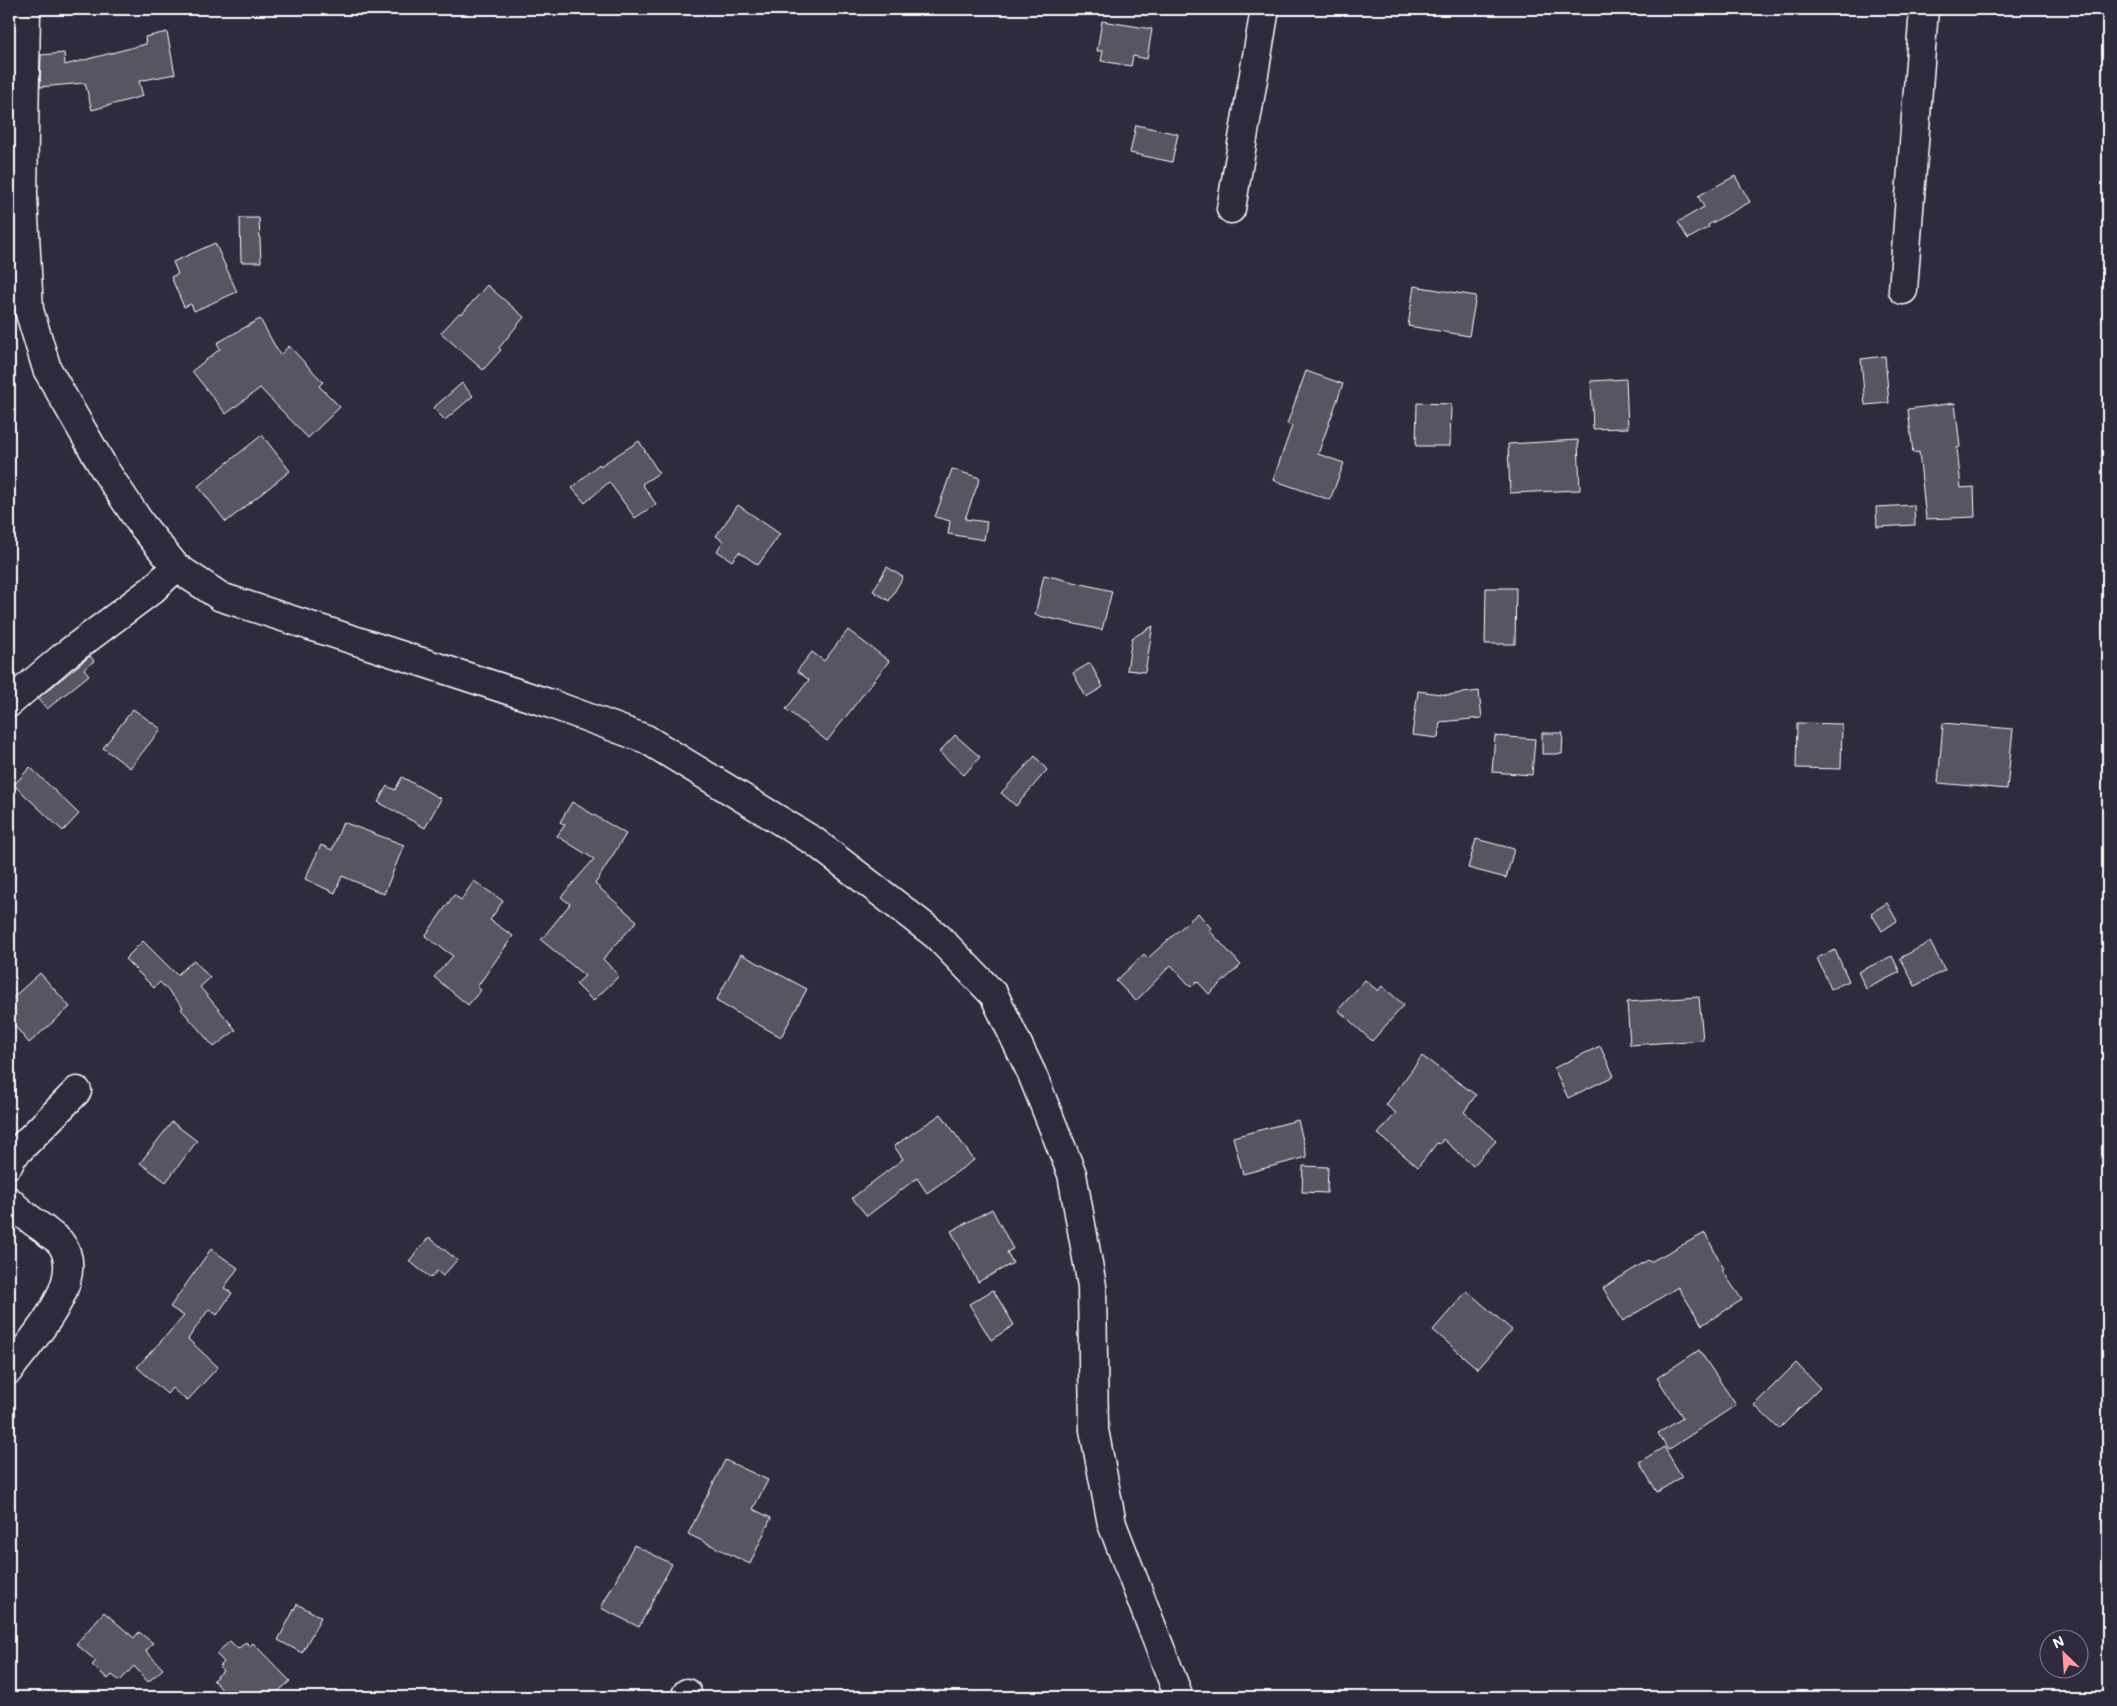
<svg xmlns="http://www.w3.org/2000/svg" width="2117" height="1706" viewBox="0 0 2117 1706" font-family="Mali,sans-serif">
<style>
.building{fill:#595564;stroke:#fff}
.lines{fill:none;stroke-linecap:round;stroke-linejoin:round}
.minor-casing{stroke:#fff;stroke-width:31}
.minor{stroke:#2f2a3d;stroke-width:28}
</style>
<rect width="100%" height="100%" fill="#2f2a3d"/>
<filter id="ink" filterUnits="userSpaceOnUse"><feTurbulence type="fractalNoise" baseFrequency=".02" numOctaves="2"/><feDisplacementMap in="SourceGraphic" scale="10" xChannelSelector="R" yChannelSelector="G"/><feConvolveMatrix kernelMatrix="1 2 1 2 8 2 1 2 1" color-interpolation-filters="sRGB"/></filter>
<g filter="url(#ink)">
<!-- building -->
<g class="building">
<polygon points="1102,21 1152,29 1147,59 1133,56 1131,66 1101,61 1103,51 1097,51"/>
<polygon points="167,32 175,74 139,81 143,96 92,110 85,83 40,87 41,55 64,53 65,65 146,44 145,37"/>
<polygon points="1136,125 1178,134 1172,162 1130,153"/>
<polygon points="1735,176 1750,202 1708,225 1709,227 1688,239 1678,222 1704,207 1698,196"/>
<polygon points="240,218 259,218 261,262 241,262"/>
<polygon points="215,243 237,292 194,311 191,304 184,307 171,277 178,274 173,262"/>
<polygon points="487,285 524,317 499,348 501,350 483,370 441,333 459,313 462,314"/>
<polygon points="1414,286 1476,296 1469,336 1408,326"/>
<polygon points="260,319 280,355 289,346 323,382 319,386 340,407 308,438 260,388 226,414 192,371 220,349 217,343"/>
<polygon points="1885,356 1889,403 1865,405 1861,359"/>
<polygon points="1306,371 1343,384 1318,454 1344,463 1330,500 1273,480 1292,426 1287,424"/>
<polygon points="1626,379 1628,428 1593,429 1591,381"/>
<polygon points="462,383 473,396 445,420 433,408"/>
<polygon points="1417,403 1451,404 1450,446 1416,446"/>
<polygon points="1955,403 1960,447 1957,448 1961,488 1974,487 1975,517 1926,519 1919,452 1913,453 1908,409"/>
<polygon points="262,435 290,471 226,522 198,486"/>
<polygon points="1578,440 1580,490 1510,493 1508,444"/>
<polygon points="639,441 659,473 642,484 656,504 635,518 609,482 585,503 572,488 599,464 600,466"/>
<polygon points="952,469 980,478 965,519 987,522 984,540 948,534 950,521 935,517"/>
<polygon points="738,505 780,534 758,565 739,552 732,561 717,551 723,541 716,536"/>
<polygon points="1914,505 1915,525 1877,527 1876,507"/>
<polygon points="887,567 903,577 889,601 873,591"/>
<polygon points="1044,575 1112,591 1102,630 1035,615"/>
<polygon points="1486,588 1516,588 1515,644 1485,644"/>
<polygon points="1153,626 1145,672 1127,670 1132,638"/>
<polygon points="848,630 889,661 827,741 786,709 809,680 797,671 812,652 824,661"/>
<polygon points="90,656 94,661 84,669 89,675 47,709 38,698"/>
<polygon points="1090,663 1103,687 1086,697 1073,673"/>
<polygon points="1418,691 1448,695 1479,691 1482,718 1440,722 1438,738 1412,735"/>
<polygon points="133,709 161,729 130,768 103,748"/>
<polygon points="1797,723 1842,724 1841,769 1796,768"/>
<polygon points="1943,723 2013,729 2007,789 1938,783"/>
<polygon points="1542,733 1563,733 1562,754 1542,754"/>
<polygon points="955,735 980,757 964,775 939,752"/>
<polygon points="1495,736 1535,739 1532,775 1492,772"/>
<polygon points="1035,756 1047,770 1016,806 1001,793"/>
<polygon points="30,767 79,814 63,831 14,785"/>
<polygon points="402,777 441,799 425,828 378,802 387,786 395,790"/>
<polygon points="572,802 626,834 595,884 637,921 603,959 619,976 593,1001 576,984 585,976 541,940 570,904 561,897 594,859 557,836 565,825 560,822"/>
<polygon points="343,822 404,845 384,894 342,876 335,893 305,879 321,845 332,850"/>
<polygon points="1476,839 1514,849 1506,878 1468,868"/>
<polygon points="474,881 503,901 490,920 513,936 477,987 481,990 468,1005 434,977 453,956 425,936 454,895 461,900"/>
<polygon points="1887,903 1897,921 1882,931 1871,913"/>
<polygon points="1198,913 1211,928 1209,930 1241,965 1209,994 1197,981 1191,987 1171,965 1136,1001 1116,981 1144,954 1148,958"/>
<polygon points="143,941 177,975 194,960 210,978 200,987 236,1030 214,1047 181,1009 183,1007 160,982 154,988 125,959"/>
<polygon points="1930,942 1945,970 1915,986 1900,958"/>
<polygon points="1835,950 1849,981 1831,989 1817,958"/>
<polygon points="741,954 807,989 781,1037 716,1001"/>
<polygon points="1892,956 1900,972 1866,989 1858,972"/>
<polygon points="40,973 70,1007 29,1043 9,1019 9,1001"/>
<polygon points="1365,980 1378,991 1382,986 1404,1005 1372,1041 1338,1010"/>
<polygon points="1699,997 1703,1040 1630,1045 1627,1002"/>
<polygon points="1600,1046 1614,1076 1568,1098 1554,1068"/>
<polygon points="1422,1056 1476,1095 1464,1112 1496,1141 1473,1166 1443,1139 1440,1144 1437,1143 1418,1167 1378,1134 1396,1113 1386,1105"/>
<polygon points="941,1114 974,1160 927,1193 917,1178 867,1216 852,1198 903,1159 894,1146"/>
<polygon points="1298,1120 1307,1157 1243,1174 1233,1137"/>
<polygon points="172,1122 197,1141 166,1182 140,1163"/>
<polygon points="1303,1166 1328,1167 1327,1193 1302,1192"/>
<polygon points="992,1209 1013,1249 1007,1252 1013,1263 978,1282 951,1231"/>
<polygon points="1705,1233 1724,1269 1722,1270 1742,1300 1702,1325 1678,1287 1623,1321 1603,1288 1648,1260 1650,1262"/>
<polygon points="429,1237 457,1260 443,1276 437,1271 431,1278 409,1261"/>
<polygon points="211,1249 238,1268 224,1288 232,1293 217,1315 209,1309 188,1339 218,1367 187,1401 172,1388 167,1394 137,1367 184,1316 170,1307"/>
<polygon points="993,1290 1014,1325 991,1340 969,1304"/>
<polygon points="1467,1291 1512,1330 1478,1369 1433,1330"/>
<polygon points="1699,1350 1736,1405 1668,1450 1658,1433 1683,1418 1657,1378"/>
<polygon points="1796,1363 1820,1388 1779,1429 1754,1405"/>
<polygon points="1664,1447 1682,1477 1657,1492 1639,1462"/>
<polygon points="725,1460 768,1480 753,1509 771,1518 750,1564 688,1534"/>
<polygon points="634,1545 672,1564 639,1627 601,1608"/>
<polygon points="297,1604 321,1617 302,1653 278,1640"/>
<polygon points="104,1612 134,1638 139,1632 153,1643 146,1651 163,1669 148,1682 134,1666 120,1681 112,1675 108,1679 92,1665 96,1661 76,1644"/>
<polygon points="230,1641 238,1649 246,1642 250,1646 253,1643 290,1681 272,1697 229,1697 213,1680 223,1671 219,1667 224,1662 216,1654"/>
</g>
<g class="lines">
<!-- minor casing -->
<g class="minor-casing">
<g id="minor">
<polyline points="26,9 23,197 29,310 47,369 105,470 141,524 176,567 221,597 551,704 646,739 815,842 937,936 994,995 1032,1074 1072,1174 1092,1286 1094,1430 1112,1524 1179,1697"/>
<polyline points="1231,209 1265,9"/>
<polyline points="1903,290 1924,9"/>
<polyline points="9,703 64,656 152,590 176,567"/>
<polyline points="9,1164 12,1157 77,1091"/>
<path d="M9,1201c11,11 23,20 36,29 4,4 11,8 15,12 30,37 -30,100 -51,128"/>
<polyline points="685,1697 687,1693"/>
</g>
</g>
<!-- minor -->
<use href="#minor" class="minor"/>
</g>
</g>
<!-- margin -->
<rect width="2117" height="1706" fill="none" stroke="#2f2a3d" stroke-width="30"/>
<rect x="15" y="15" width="2087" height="1676" fill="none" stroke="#fff" stroke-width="2" filter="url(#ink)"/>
<!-- north arrow -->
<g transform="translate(2064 1654) rotate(335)"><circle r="24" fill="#2f2a3d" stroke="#827f8b"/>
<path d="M0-4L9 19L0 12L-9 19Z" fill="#ff9aa2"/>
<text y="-8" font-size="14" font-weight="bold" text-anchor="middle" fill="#ffffff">N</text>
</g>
</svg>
